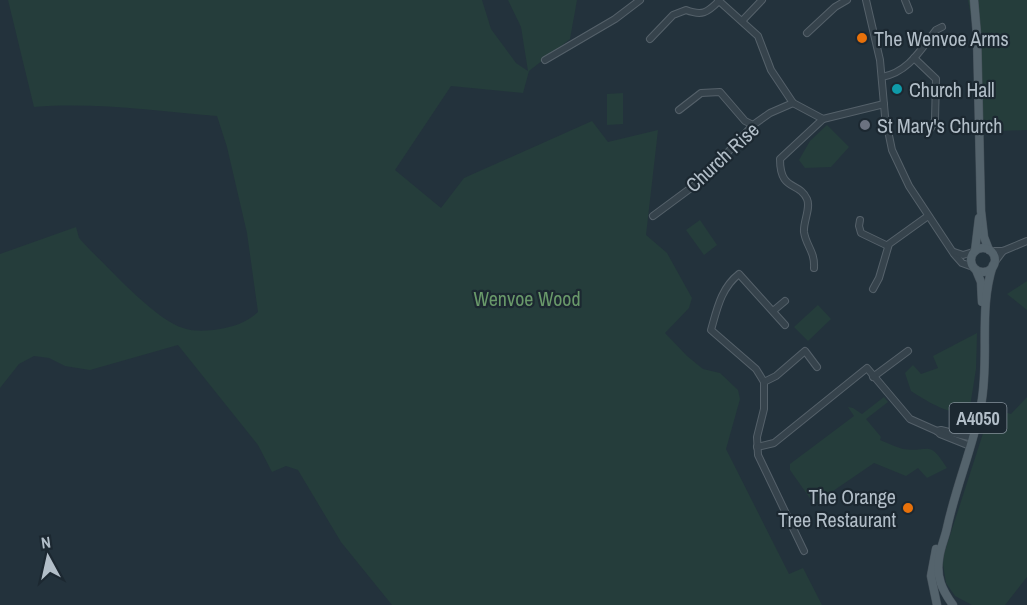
<svg xmlns="http://www.w3.org/2000/svg" width="1027" height="605" viewBox="0 0 1027 605" font-family="'Archivo Narrow',sans-serif">
<style>
.green{fill:#253d3b}
.lines{fill:none;stroke-linecap:round;stroke-linejoin:round}
.minor-casing{stroke:#55616a;stroke-width:8}
.major-casing{stroke:#434f58;stroke-width:9}
.minor{stroke:#36434c;stroke-width:6}
.major{stroke:#54636c;stroke-width:8}
.food-dot{fill:#e8710a;stroke:#1c2831;stroke-width:2}
.culture-dot{fill:#0f9aa8;stroke:#1c2831;stroke-width:2}
.worship-dot{fill:#6b7280;stroke:#1c2831;stroke-width:2}
.labels{text-anchor:middle;dominant-baseline:central;stroke-width:4.5;stroke-linejoin:round;paint-order:stroke}
.shield{fill:#1c2831;stroke:#85919b;stroke-width:1.5}
.shield-label{font-size:18px;font-weight:bold;fill:#b2bec8}
.poi-label{font-size:20px;fill:#b2bec8;stroke:#1c2831;text-anchor:start}
.street-label{font-size:20px;fill:#b2bec8;stroke:#1c2831}
.park-label{font-size:20px;fill:#69996a;stroke:#1c2831}
</style>
<rect width="100%" height="100%" fill="#23323c"/>
<!-- green -->
<g class="green">
<path d="M8,0h474l9,29 25,34 12,8 -7,-44 -13,-27h69l-7,39 -41,32 -6,22 -72,-7 -56,84 46,38 23,-30 128,-57 16,21 50,-12 -12,105 21,18 25,45 -3,10 -24,25 22,23 16,13 17,4 18,17 2,9 -14,50 63,125 14,-6 19,37h-430l-51,-63 -43,-72 -12,-4 -14,6 -14,-27 -80,-100 -88,25 -25,-4 -16,-8 -15,-2 -15,8 -19,24v-134l76,-27 3,11 11,12c22,21 66,70 93,78 11,4 25,3 37,1 15,-3 26,-6 38,-17l-11,-79 -20,-86 -10,-31c-60,-5 -122,-14 -183,-9z"/>
<polygon points="968,0 1027,0 1027,130 976,132 974,32"/>
<polygon points="623,93 623,124 607,125 607,94"/>
<polygon points="827,125 849,147 831,167 805,168 799,160 810,141"/>
<polygon points="700,220 717,245 704,255 686,230"/>
<polygon points="1027,281 1027,310 1007,294"/>
<polygon points="818,305 831,319 808,341 794,327"/>
<path d="M977,333l-1,36 -7,44c-21,2 -42,-12 -58,-22l-6,-18 8,-8 8,9 17,-6 -5,-12z"/>
<path d="M884,397l4,5 -22,17 15,18 -1,3c8,3 16,7 23,9 27,4 25,-11 44,19l-20,10 -9,-10 -12,8 -32,-13 -60,41 -24,-34v-6l64,-48 -6,-9 5,1 9,6z"/>
<polygon points="1027,397 1027,577 1005,605 972,605 955,596 946,583 943,564 944,554 987,421 989,408 1011,414"/>
</g>
<g class="lines">
<!-- minor casing -->
<g class="minor-casing">
<g id="minor">
<polyline points="718,0 758,36 771,70 793,103 823,119 884,104"/>
<polyline points="866,0 880,60 885,116 892,150 909,186 954,254 962,263 973,267"/>
<polyline points="905,0 909,10"/>
<polyline points="742,21 762,0"/>
<polyline points="807,33 835,7 847,0"/>
<path d="M650,39l23,-24 13,-5c16,6 21,3 33,-9"/>
<polyline points="914,58 936,79 935,120 931,128"/>
<polyline points="545,60 615,19 640,0"/>
<path d="M882,77c27,-5 39,-28 54,-47l6,-3"/>
<polyline points="679,110 701,93 720,92 745,121 753,125"/>
<polyline points="653,216 703,179 753,125 770,113 793,103"/>
<polyline points="860,220 859,226 861,233 888,246"/>
<polyline points="991,251 1003,251 1027,241"/>
<polyline points="954,252 963,255 973,252"/>
<polyline points="994,263 1003,251"/>
<path d="M814,268c1,-17 -8,-22 -10,-36 -1,-10 7,-24 3,-33 -8,-18 -27,-7 -27,-40l43,-40"/>
<polyline points="873,289 879,278 889,244 928,216"/>
<polyline points="773,311 785,301"/>
<path d="M785,325l-46,-51c-18,14 -22,35 -28,56l45,39 8,13v27l-7,28 1,18 46,96"/>
<polyline points="873,377 908,351"/>
<polyline points="764,382 776,376 805,351 817,367"/>
<polyline points="937,431 941,430 973,438"/>
<polyline points="757,447 774,443 867,368 910,419 937,431 940,434 970,446"/>
</g>
</g>
<!-- major casing -->
<g class="major-casing">
<g id="major">
<polyline points="974,0 977,35 981,211 984,237 989,250"/>
<circle cx="983" cy="260" r="12"/>
<polyline points="975,251 979,218"/>
<polyline points="976,270 981,282 982,302"/>
<polyline points="936,549 931,576 937,605"/>
<path d="M953,605c-11,-15 -17,-28 -14,-46 1,-11 6,-21 8,-31 9,-42 26,-81 34,-123 9,-46 -3,-95 12,-140"/>
</g>
</g>
<!-- minor -->
<use href="#minor" class="minor"/>
<!-- major -->
<use href="#major" class="major"/>
</g>
<!-- markers -->
<g class="food-dot">
<circle cx="862" cy="38" r="6"/>
<circle cx="908" cy="508" r="6"/>
</g>
<circle class="culture-dot" cx="897" cy="89" r="6"/>
<circle class="worship-dot" cx="865" cy="125" r="6"/>
<g class="labels">
<!-- shield labels -->
<rect class="shield" x="949.5" y="403" width="57" height="30" rx="4.5"/>
<g class="shield-label">
<text x="978" y="418">A4050</text>
</g>
<!-- poi labels -->
<g class="poi-label">
<text x="874" y="38">The Wenvoe Arms</text>
<text x="909" y="89">Church Hall</text>
<text x="877" y="125">St Mary's Church</text>
<text x="896" y="496" text-anchor="end">The Orange<tspan x="896" dy="23">Tree Restaurant</tspan></text>
</g>
<!-- street labels -->
<g class="street-label">
<text transform="translate(722 157) rotate(-43)">Church Rise</text>
</g>
<!-- park labels -->
<g class="park-label">
<text x="527" y="298">Wenvoe Wood</text>
</g>
</g>
<!-- north arrow -->
<g transform="translate(48 557) rotate(352)" stroke="#1c2831" stroke-width="4.5" paint-order="stroke">
<path d="M0-4.5L10 22L0 15L-10 22Z" fill="#b2bec8"/>
<text y="-9" font-size="16" font-weight="bold" text-anchor="middle" fill="#b2bec8">N</text>
</g>
</svg>
